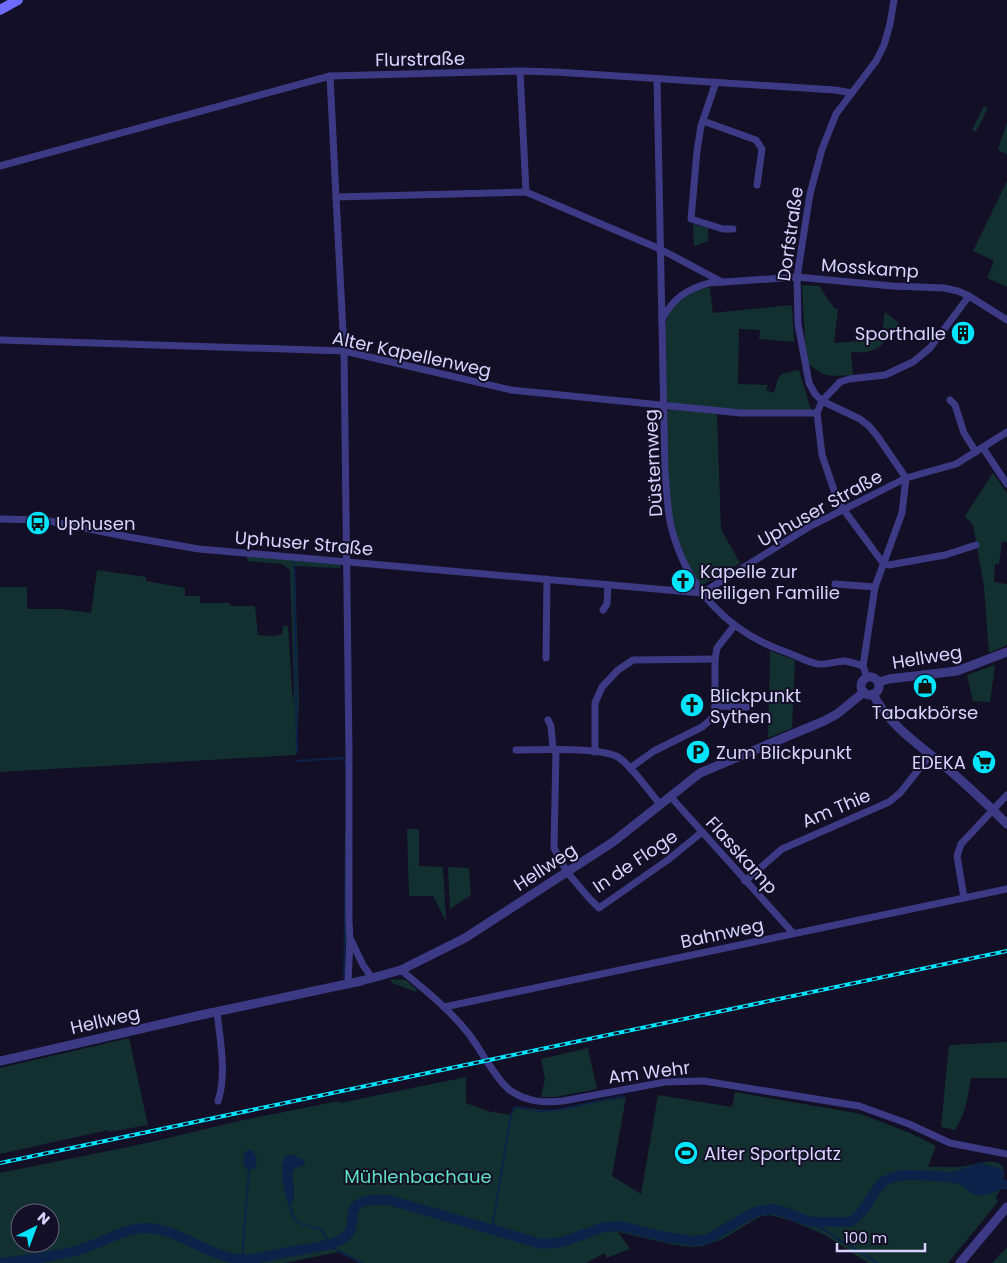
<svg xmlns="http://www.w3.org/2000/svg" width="1007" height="1263" viewBox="0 0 1007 1263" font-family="Poppins,sans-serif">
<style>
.green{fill:#12302f;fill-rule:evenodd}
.water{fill:#0c2248}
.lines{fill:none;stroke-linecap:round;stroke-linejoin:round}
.stream{stroke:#0c2248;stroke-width:2}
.river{stroke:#0c2248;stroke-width:10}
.minor{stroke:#3d3a85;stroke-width:7}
.tertiary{stroke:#3d3a85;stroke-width:9}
.secondary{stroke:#6f6bff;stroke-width:10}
.rail-casing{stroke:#00e5ff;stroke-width:4}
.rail{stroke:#130f26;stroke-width:2;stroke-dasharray:5.5;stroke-linecap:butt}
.labels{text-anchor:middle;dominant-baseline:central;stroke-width:4;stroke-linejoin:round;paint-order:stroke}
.street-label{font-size:18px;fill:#d9d4ff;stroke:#130f26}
.poi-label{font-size:18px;fill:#d9d4ff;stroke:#130f26;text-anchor:start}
.park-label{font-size:18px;fill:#5fe0c0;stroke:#130f26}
</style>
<rect width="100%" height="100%" fill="#130f26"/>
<!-- green -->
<g class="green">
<polygon points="984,106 988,108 976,132 972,130"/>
<polygon points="1007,122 1007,154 998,150"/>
<polygon points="1007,181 1007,287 987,278 994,261 973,251"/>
<polygon points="693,224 708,228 708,241 694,246"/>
<path d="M802,285l17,1 15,22 4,1 -4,34 47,-4 4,-27 14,11c-7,10 -15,24 -28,28 -5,2 -14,1 -20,1l2,23c-25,1 -28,4 -47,-14z"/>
<path d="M710,287l3,26 79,-8 2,37 -35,-3 1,-9 -21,-1 -1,55 30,1 -2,5 8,3c6,-21 3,-18 25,-23l12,40 -68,1 -73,-7 -3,-4 -2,-74c5,-23 22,-35 45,-39z"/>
<path d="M670,409l47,5 4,115 19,34 -36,21 -6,-1c-6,-11 -13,-23 -18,-34 -17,-41 -12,-94 -13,-137z"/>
<polygon points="993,473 1007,493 1007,542 1002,542 999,564 995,564 994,582 1007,584 1007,645 989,653 984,587 976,541 973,525 965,516"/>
<polygon points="247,556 341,565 340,568 295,566 299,703 296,755 0,772 0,587 27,587 27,609 62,609 91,613 97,570 146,577 146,581 185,588 185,596 200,596 200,603 230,603 230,606 255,606 258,635 273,636 282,634 283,626 288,626 293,706 294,688 290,570 282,564 247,561"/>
<polygon points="770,651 795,660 792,728 768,738"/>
<polygon points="995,665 990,702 973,701 967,675"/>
<polygon points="407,829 419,829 419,866 443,867 446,921 433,896 409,896"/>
<polygon points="345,832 348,832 347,944 344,944"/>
<polygon points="448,867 469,868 471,895 450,909"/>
<polygon points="391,979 406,980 417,990 416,992 392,983"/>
<polygon points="129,1038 148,1125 109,1132 108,1130 0,1154 0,1068"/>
<path d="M1007,1042v60v-24h-36c-4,22 -4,32 -16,52l-14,-3 8,-82z"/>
<polygon points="588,1048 597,1089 555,1097 541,1097 545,1079 541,1059"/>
<path d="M466,1077v26l25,9 20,3 5,-7 3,-1 27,3h12l52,-11 2,1 14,-3 -14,79 29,18 17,-99 74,12 3,-15 126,22 49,19 26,13 -8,21c11,-1 22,1 32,0 12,-1 47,-16 44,9 -2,8 -4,15 -8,21l2,5 -50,61h-80l-43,-28 -33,-14 -22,-6 -11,2 -36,22 -20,7 -14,1 -18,-3 -53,-12 12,17 -24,9 -1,-5 -19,10h-226l-22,-11 -54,11h-284v-90l147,-30 96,-23 96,-19 1,2zM20,1213h30v30h-30z"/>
<polygon points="1007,1247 1007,1263 992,1263"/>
</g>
<!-- water -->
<g class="water">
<polygon points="247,1150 252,1150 257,1159 255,1168 251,1170 247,1170 243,1164 244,1154"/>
<path d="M286,1155h7l11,5 1,4c-3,3 -8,3 -11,5 -5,6 5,25 -4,39 -5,-12 -13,-42 -4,-53z"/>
<path d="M980,1163l19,5 5,3 -1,9h4v9c-10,-1 -19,9 -31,6 -6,-1 -8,-5 -13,-9 -6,-4 -12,-4 -19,-5v-6z"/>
</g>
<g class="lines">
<!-- stream -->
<g class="stream">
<polyline points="294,563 297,753"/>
<polyline points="297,761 342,758 346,763"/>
<polyline points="344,978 346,850"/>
<path d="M290,1208c5,20 15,16 32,21l7,15"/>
<polyline points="811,1222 878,1263"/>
<polyline points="492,1229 511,1114 515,1107 540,1111 557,1110 623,1096"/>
<polyline points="327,1245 362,1263"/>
<polyline points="242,1259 249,1170"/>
</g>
<!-- river -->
<path class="river" d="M0,1263c27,-3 53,-6 79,-13 21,-6 43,-21 65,-22 33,-1 65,30 98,31 14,1 31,-4 45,-7 17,-3 45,-5 58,-15 19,-15 -12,-40 44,-37l153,44 20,-2 42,-15 16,-1 46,11 28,4 14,-2 32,-19 17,-9 18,-2 36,13h39c15,-9 19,-23 29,-36 14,-18 58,-9 79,-8"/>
<!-- minor -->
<g class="minor">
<polyline points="520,71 526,192 660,249 722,282"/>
<polyline points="330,76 336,197 526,192"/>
<path d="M657,79l8,394c2,18 2,36 6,53 15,61 56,106 115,126 9,3 23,11 32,12 9,1 18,-3 27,-3 6,1 12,3 18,5"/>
<polyline points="716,82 701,126 697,151 691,219 723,229 733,229"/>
<polyline points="703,121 756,140 762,149 757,185"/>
<polyline points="0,166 330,76 520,71 556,72 835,90 852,93"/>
<polyline points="336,197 344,351 349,754 349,921 350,939 348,984"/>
<polyline points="969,296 930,348 913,362 885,375 849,379 840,382 822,401 817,413 822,455 838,502 883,563 889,565 945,555 976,545"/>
<path d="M662,319c12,-21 23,-29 47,-36l88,-6 95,9 52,2 14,3 11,5 38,24"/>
<polyline points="0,340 344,351 511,390 741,413 817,413"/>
<polyline points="950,400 955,405 964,433 976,452"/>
<polyline points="983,448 1007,484"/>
<polyline points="0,519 44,520 129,537 199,549 702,593 809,527 906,478 956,464 1007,432"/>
<polyline points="835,584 875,587"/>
<polyline points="603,610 607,604 608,585"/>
<polyline points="546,658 547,579"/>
<polyline points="867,677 863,666 875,587 902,513 906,478 878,437 869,426 860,419 822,401 815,394 809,383 798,324 797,277 810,194 822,149 836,114 876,61 884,45 890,24 894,0"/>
<polyline points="715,706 747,707"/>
<polyline points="548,720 551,726 553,750"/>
<path d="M516,750c24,0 79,-3 100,6 12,5 34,37 44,48"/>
<polyline points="556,750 554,848 567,872 589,898 599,908 669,859 702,832"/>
<polyline points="595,752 595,703 602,687 618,670 633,660 715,659"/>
<polyline points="630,768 654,751 702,727 715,716 715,659 717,648 734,626"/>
<polyline points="670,796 793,933"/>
<polyline points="745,881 782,849 889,802 900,793 931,754"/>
<polyline points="964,898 957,856 961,844 1007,795"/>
<polyline points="351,940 363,965 372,978"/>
<path d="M401,970c24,20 48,39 67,63 12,15 30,50 43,58 17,11 33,12 52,10l102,-19 39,-1 155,25 50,18 41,19 57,11"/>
<polyline points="444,1007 1007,889"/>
<path d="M217,1012c3,27 10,63 1,89"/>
</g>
<!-- tertiary -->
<g class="tertiary">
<circle cx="870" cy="686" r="9"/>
<polyline points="879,682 889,679 957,671 1007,652"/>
<path d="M873,694c16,32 48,52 74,74 21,18 41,37 60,56"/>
<polyline points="0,1061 201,1015 361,981 401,970 465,938 613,842 700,773 824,721 837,714 864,692"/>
<polyline points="960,1263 1007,1207"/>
</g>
<!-- secondary -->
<polyline class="secondary" points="0,10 18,0"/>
<!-- rail casing -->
<g class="rail-casing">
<polyline id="rail" points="0,1163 1007,951"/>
</g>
<!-- rail -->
<use href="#rail" class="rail"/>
</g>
<!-- icons -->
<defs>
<g id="building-disc" transform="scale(1.25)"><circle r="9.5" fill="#00e5ff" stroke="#130f26"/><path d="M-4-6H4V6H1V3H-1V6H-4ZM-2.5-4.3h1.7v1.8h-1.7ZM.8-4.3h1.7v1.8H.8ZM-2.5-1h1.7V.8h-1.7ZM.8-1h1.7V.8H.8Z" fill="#111"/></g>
<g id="bus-disc" transform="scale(1.25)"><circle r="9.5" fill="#00e5ff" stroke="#130f26"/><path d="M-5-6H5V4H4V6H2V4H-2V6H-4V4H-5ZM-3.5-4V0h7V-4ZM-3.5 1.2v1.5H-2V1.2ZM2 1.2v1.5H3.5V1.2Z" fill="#111"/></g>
<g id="church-disc" transform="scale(1.25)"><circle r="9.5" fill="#00e5ff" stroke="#130f26"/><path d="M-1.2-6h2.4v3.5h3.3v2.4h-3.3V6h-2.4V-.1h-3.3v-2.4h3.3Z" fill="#111"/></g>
<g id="shop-disc" transform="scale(1.25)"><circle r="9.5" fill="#00e5ff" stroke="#130f26"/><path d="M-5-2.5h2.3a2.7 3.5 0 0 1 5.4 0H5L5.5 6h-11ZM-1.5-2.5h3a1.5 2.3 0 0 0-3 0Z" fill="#111"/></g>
<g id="parking-disc" transform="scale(1.25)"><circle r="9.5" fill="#00e5ff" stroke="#130f26"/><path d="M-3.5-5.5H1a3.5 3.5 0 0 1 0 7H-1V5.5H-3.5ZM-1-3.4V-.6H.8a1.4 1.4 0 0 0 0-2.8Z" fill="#111"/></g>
<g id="supermarket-disc" transform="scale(1.25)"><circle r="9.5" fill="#00e5ff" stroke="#130f26"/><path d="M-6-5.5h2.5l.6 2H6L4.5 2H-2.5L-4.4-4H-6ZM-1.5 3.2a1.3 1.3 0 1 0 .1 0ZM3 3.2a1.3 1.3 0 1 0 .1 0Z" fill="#111"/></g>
<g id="stadium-disc" transform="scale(1.25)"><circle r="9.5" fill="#00e5ff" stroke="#130f26"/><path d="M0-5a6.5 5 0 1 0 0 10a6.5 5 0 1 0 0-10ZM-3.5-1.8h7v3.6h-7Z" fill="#111"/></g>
</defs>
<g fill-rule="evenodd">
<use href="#building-disc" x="963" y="333"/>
<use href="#bus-disc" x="38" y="523"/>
<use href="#church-disc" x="683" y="581"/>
<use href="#shop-disc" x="925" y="686"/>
<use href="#church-disc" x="692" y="705"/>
<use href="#parking-disc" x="698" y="752"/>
<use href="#supermarket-disc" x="984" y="762"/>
<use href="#stadium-disc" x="686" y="1153"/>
</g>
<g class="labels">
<!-- street labels -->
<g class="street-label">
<text transform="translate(420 59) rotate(-1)">Flurstraße</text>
<text transform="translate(790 234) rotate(-82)">Dorfstraße</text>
<text transform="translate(870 268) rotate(4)">Mosskamp</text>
<text transform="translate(412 354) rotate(12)">Alter Kapellenweg</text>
<text transform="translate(653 463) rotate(-93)">Düsternweg</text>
<text transform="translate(820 508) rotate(-29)">Uphuser Straße</text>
<text transform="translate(304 543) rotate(5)">Uphuser Straße</text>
<text transform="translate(927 657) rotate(-9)">Hellweg</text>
<text transform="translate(836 808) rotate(-23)">Am Thie</text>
<text transform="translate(742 855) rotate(48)">Flasskamp</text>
<text transform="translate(635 861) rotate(-34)">In de Floge</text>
<text transform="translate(545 867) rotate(-33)">Hellweg</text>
<text transform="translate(722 933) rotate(-12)">Bahnweg</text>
<text transform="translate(105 1020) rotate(-13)">Hellweg</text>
<text transform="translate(649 1072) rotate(-7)">Am Wehr</text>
</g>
<!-- poi labels -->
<g class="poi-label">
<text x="946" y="333" text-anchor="end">Sporthalle</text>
<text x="56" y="523">Uphusen</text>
<text x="700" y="571">Kapelle zur<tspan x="700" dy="21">heiligen Familie</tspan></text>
<text x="710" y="695">Blickpunkt<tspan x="710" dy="21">Sythen</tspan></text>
<text x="925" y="712" text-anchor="middle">Tabakbörse</text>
<text x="716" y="752">Zum Blickpunkt</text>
<text x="966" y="762" text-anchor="end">EDEKA</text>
<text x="704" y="1153">Alter Sportplatz</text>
</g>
<!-- park labels -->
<g class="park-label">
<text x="418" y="1176">Mühlenbachaue</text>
</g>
</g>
<!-- north arrow -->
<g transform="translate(35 1228) rotate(42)"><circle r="24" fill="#130f26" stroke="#625e7d"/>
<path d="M0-4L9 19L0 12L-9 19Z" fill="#00e5ff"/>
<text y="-8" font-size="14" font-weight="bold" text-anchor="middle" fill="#d9d4ff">N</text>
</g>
<!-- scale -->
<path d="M837 1243v8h88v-8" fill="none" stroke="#d9d4ff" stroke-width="2.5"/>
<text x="844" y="1243" font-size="15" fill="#d9d4ff" stroke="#130f26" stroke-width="4" paint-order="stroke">100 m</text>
</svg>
